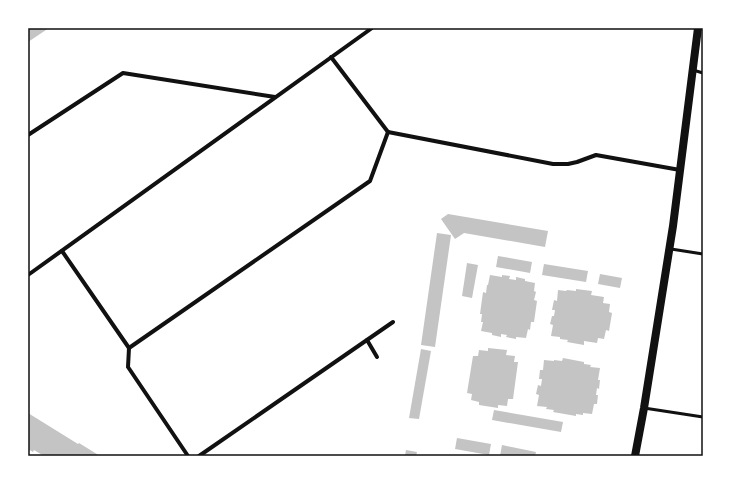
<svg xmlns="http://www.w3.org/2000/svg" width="731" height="484" viewBox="0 0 731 484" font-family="'Varela Round',sans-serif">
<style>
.building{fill:#c4c4c4}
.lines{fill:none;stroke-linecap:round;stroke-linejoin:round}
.service{stroke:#111;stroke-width:3}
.minor{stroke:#111;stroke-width:4}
.secondary{stroke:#111;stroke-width:8}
.neatline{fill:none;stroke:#111;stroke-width:1.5}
</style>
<rect width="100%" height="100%" fill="#fff"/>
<!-- building -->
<g class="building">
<polygon points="28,28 49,28 28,42"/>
<polygon points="448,214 548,231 545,247 464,233 455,239 441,219"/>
<polygon points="437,233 451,235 435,347 421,345"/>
<polygon points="498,256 532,262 530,273 496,267"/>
<polygon points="467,263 478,265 472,298 462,296"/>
<polygon points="544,264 588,271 586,282 542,275"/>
<polygon points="600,274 622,278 620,288 598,284"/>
<polygon points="490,275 502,277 502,275 510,276 509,279 516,280 516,277 525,279 525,281 535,283 534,291 536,292 534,300 537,301 534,322 531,322 530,330 528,329 526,338 516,337 516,339 506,337 507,335 501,334 501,337 492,335 492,333 481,331 483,322 481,322 482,314 480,314 483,292 486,293 487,285 488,285"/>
<polygon points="576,289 592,291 591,295 604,297 603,303 610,304 609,312 612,313 609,331 606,330 604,339 598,338 597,343 584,341 584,345 567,342 568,340 560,339 560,337 551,336 553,325 550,324 552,316 554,316 555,310 552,310 554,300 557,301 558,290 566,291 567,290 576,291"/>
<polygon points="488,348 507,350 506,355 515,356 514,362 518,362 513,399 508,399 507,406 498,405 498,408 479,405 479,402 471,400 472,394 467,393 473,356 478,356 479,350 488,351"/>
<polygon points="421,349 431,351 419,419 409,418"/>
<polygon points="563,358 584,362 584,364 591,365 590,367 600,368 598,380 600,380 599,389 597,388 596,395 598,395 597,404 594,404 592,414 583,413 583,415 576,414 576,416 553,412 554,410 546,409 547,407 537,406 539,395 536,394 538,385 541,386 542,379 539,379 540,370 543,370 544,360 554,361 554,360 562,361"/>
<polygon points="494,410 563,422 561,432 492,420"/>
<polygon points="28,413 78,444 79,443 100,456 44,456 34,450 33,452 28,449"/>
<polygon points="457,438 491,444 489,455 455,449"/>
<polygon points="502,445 536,452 535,456 500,456"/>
<polygon points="406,450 417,452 416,456 405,456"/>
</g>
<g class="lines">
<!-- service -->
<g class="service">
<polyline points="693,70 703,73"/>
<polyline points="671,249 703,254"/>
<polyline points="644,408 703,417"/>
</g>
<!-- minor -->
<g class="minor">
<polyline points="331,57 388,132"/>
<polyline points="388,132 553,164 568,164 577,162 596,155 680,170"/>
<polyline points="28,135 123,73 275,97"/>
<polyline points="62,251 129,348"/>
<polyline points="28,275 372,28"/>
<polyline points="367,340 377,357"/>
<polyline points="129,348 370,181 388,132"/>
<polyline points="129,348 128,367 188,456"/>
<polyline points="199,456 393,322"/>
</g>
<!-- secondary -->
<polyline class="secondary" points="635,456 644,408 673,226 698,28"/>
</g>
<!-- border -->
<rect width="731" height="484" fill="none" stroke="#ffffff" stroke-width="58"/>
<rect x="29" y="29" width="673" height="426" class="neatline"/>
</svg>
